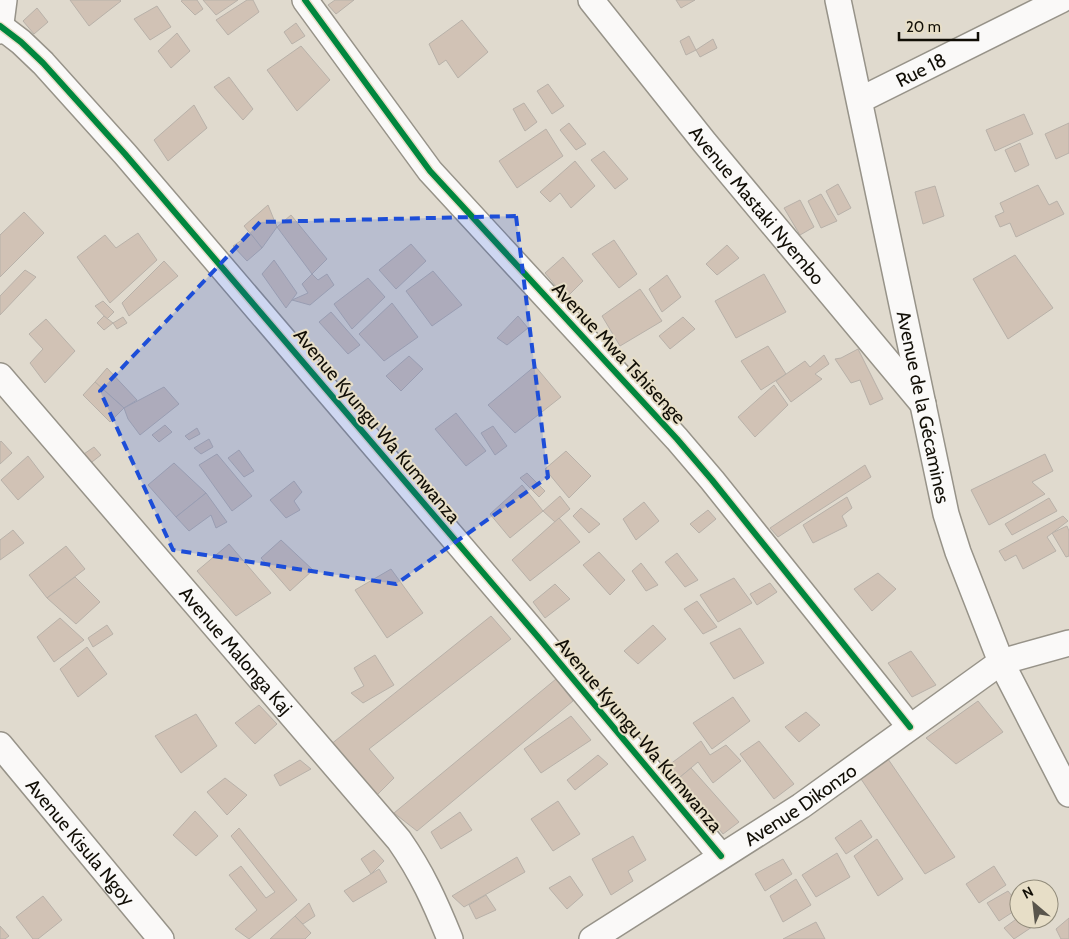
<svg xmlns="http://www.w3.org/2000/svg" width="1069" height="939" viewBox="0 0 1069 939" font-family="Cabin,sans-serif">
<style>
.building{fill:#d1c2b5;stroke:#b8b1a9}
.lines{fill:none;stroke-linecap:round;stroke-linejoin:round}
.minor-casing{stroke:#979389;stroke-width:28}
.minor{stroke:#faf9f8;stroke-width:25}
.cycleway-casing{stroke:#e7dec7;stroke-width:9}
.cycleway{stroke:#00873e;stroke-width:6}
.marked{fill:#1d4ed8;fill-opacity:0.2;stroke:#1d4ed8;stroke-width:4;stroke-dasharray:10 6;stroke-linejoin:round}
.labels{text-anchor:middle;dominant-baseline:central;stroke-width:4;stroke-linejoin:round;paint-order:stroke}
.street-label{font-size:19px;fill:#110e06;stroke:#e7dec7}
</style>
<rect width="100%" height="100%" fill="#e0dace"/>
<!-- building -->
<g class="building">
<polygon points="70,0 120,0 121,1 89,26"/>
<polygon points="183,0 197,0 203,9 195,15 181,1"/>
<polygon points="203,0 238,0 216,15"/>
<polygon points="247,0 253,0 259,12 228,35 216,20"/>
<polygon points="335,0 354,0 336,14 328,5"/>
<polygon points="676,0 695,0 681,8"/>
<polygon points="157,6 171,27 150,40 134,19"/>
<polygon points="37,8 48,22 34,34 23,21"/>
<polygon points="462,20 488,52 458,78 446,60 439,65 429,44"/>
<polygon points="296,23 305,36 292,44 284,32"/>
<polygon points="177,33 190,51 171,68 158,51"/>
<polygon points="689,36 696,50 686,55 680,41"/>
<polygon points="713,39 717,48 700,57 696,50"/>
<polygon points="301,46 330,80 297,111 267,70"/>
<polygon points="229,77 253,109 243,120 214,87"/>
<polygon points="548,84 564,106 552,114 537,91"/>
<polygon points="524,103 537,122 525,131 513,109"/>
<polygon points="194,105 207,128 168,161 154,140"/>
<polygon points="1024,114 1033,134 995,151 986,130"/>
<polygon points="569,123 586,144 576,150 560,130"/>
<polygon points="1069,123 1069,153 1056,159 1045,134"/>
<polygon points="546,129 563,156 517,188 499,161"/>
<polygon points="1020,143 1029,165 1015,172 1005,150"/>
<polygon points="604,151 628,179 615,189 591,160"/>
<polygon points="575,161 595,186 571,208 560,193 550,202 540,192"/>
<polygon points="838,184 851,208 838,215 826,191"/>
<polygon points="1038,185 1049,205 1057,201 1064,214 1016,237 1010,223 1000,227 995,216 1004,212 1000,203"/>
<polygon points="935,186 944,216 923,224 915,192"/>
<polygon points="821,194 837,221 821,228 808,201"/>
<polygon points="800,200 814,227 800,235 784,208"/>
<polygon points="268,205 277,227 262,248 244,226"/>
<polygon points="24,212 44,233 0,277 0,235"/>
<polygon points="291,215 327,259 312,274 277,227"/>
<polygon points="138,233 157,260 110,303 77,257 105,235 116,248"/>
<polygon points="251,234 262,248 247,261 233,246"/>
<polygon points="614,240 637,274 619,288 592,254"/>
<polygon points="411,244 426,261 396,289 379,270"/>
<polygon points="727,245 739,258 717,275 706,264"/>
<polygon points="1015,255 1053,308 1008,339 973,279"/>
<polygon points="563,257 583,281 566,298 545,273"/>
<polygon points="274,260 297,293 286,308 262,274"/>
<polygon points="164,261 178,276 129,316 122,303"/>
<polygon points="25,270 36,277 0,315 0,296"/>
<polygon points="433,271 462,305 432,326 406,291"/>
<polygon points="312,274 318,280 327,274 334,285 310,305 292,300 308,293 302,284"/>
<polygon points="764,274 786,312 736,338 715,301"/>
<polygon points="667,275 681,297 662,312 649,289"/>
<polygon points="368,278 385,297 352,329 334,304"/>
<polygon points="640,289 662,321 620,346 602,316"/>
<polygon points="103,301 114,312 107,319 95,306"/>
<polygon points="392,303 418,337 384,361 359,334"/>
<polygon points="331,312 360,345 348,354 319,322"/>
<polygon points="104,316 113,323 104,330 97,323"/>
<polygon points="518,316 528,328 507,345 497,338"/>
<polygon points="123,317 127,323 117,329 113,323"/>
<polygon points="683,317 695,329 670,349 659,336"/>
<polygon points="46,319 75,351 45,383 30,363 43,349 29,334"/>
<polygon points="768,346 786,374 761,390 741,361"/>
<polygon points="858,349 883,399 870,405 860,380 851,383 835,359 841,358"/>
<polygon points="824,355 829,364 815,374 822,379 791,402 776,381 805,361 810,367"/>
<polygon points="409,356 423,369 401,391 386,376"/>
<polygon points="535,366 561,397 515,433 488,405"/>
<polygon points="107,368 137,400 124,408 95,382"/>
<polygon points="95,382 124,408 110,422 83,395"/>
<polygon points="774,385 788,405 755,437 738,417"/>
<polygon points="164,387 179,404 140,435 128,419 124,408"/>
<polygon points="456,413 486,451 466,466 435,429"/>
<polygon points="165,425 172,432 159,442 152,435"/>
<polygon points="493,426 507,446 495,455 481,433"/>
<polygon points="197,428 200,434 189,440 185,436"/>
<polygon points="209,439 213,447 201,454 194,448"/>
<polygon points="1,441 12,453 0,464 0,442"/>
<polygon points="94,447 101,455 88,465 81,456"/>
<polygon points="239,450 254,471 244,477 228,458"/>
<polygon points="566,451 591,476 569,498 545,469"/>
<polygon points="217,454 252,496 232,511 199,465"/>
<polygon points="1045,454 1053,471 1032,482 1045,494 989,525 971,490"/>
<polygon points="28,456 44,477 18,500 1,480"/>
<polygon points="174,463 206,493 176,517 148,485"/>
<polygon points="865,465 871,477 778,537 770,528"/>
<polygon points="527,473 545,491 539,497 520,478"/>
<polygon points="294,481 302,492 294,501 300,510 286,518 270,500"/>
<polygon points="522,485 543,511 510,538 490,514"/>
<polygon points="206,493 227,522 216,528 211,515 189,531 176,517"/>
<polygon points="560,496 570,509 555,522 543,511"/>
<polygon points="847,497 852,508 842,516 847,526 813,543 803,525"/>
<polygon points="1049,498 1057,511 1012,535 1005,524"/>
<polygon points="644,502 659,521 636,540 623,519"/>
<polygon points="581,508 600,524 589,533 573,516"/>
<polygon points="708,510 716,519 699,533 690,524"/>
<polygon points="1063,516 1068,521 1047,537 1056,551 1023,569 1016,555 1005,561 999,551"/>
<polygon points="559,518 580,542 530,581 512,560"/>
<polygon points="1067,526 1069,531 1069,556 1066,557 1052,533"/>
<polygon points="13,530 24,543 0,560 0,540"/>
<polygon points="281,540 313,570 290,591 261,558"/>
<polygon points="229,544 271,593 236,616 197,571"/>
<polygon points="66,546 85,569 47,598 29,575"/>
<polygon points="599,552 625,580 610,595 583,565"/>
<polygon points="677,553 698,580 685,587 665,562"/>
<polygon points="641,563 658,585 646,591 632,571"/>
<polygon points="391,569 423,613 387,638 355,590"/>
<polygon points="878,573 896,589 872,611 854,589"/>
<polygon points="75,577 100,602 76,624 47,598"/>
<polygon points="734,578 752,603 718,622 700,595"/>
<polygon points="770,583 777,592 757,605 750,594"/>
<polygon points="555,584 570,599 545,618 533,602"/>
<polygon points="697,601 717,627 703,634 684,609"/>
<polygon points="491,616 511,639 369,749 394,778 377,795 330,745"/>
<polygon points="60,618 84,640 54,662 37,637"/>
<polygon points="107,625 113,634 93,647 88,638"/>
<polygon points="653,625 666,639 638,664 624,651"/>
<polygon points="740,628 764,663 734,679 710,643"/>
<polygon points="87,647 107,674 78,697 60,669"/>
<polygon points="911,651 936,685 912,697 888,663"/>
<polygon points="375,655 394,685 363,703 351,693 364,686 354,668"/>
<polygon points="556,679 573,701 417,831 394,813"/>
<polygon points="733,697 750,721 712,749 693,723"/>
<polygon points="978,701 1003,732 956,764 926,738"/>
<polygon points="259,705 277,724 255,744 235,723"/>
<polygon points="806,712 820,725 799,742 785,727"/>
<polygon points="196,714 217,746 181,773 155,736"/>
<polygon points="571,716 591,740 541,773 524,749"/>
<polygon points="701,741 710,755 726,745 741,761 713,783 698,762 679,778 669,765"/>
<polygon points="759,741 794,784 774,799 740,754"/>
<polygon points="598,755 608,764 575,790 567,780"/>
<polygon points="888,759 955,857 925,874 859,776"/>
<polygon points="300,760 311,769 280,786 274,775"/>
<polygon points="691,768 739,822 723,834 679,778"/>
<polygon points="225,778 247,795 227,815 207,792"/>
<polygon points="558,801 580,834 553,851 531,819"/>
<polygon points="195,811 218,836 196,856 173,835"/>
<polygon points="460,812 472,830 441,849 431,832"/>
<polygon points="861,820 872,837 846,854 835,838"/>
<polygon points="239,828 297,900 249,939 235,929 257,910 229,875 241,866 266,898 275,892 231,836"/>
<polygon points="633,836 646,860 628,871 633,881 611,895 592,859"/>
<polygon points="877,839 903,879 878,896 854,856"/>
<polygon points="374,850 384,861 371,874 361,859"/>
<polygon points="837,853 850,877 816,897 802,875"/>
<polygon points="517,857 525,872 464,907 452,896"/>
<polygon points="783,859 792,874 765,891 755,874"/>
<polygon points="994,866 1006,885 979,903 966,884"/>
<polygon points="379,869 387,882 353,902 344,891"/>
<polygon points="570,876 583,895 567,909 549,888"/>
<polygon points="796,879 811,905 783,922 770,896"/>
<polygon points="1008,891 1019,905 1019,908 999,921 987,903"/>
<polygon points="486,895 496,910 476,919 469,905"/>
<polygon points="43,896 62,920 38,939 33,939 16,917"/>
<polygon points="309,903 315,916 303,924 295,916"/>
<polygon points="295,916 311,933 305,939 270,939"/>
<polygon points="1019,917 1019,919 1044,919 1014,939 1004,928"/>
<polygon points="1069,918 1069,939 1061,939 1056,929"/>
<polygon points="816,922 825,939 783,939"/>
<polygon points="0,926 9,936 5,939 0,939"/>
</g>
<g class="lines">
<!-- minor casing -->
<g class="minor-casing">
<g id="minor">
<polyline points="305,0 430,171 677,439 712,480 910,727"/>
<path id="s1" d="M591,0l114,143 218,261"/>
<path id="s2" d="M838,0l108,514 12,38 43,110 68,132"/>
<polyline points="0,26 21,42 43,63 125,154 538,637 721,856"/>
<polyline points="0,31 4,0"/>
<path id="s3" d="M860,100l201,-100"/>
<path id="s4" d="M0,376l399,464c23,33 36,62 51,99"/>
<path id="s5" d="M0,745l161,194"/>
<path id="s6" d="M592,939l209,-133 200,-144 68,-19"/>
</g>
</g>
<!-- minor -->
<use href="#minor" class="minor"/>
<!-- cycleway casing -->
<g class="cycleway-casing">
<g id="cycleway">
<polyline points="305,0 430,171 677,439 712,480 910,727"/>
<polyline points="0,26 21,42 43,63 125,154 538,637 721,856"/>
</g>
</g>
<!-- cycleway -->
<use href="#cycleway" class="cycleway"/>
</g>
<!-- marked area -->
<path class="marked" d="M516,216l32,261 -152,107 -223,-34 -73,-159 160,-169z"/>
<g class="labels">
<!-- street labels -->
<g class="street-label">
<text stroke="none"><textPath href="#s3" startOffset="68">Rue 18</textPath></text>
<text stroke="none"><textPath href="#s1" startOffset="264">Avenue Mastaki Nyembo</textPath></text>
<text transform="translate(619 353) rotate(47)">Avenue Mwa Tshisenge</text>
<text stroke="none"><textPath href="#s2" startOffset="416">Avenue de la Gécamines</textPath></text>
<text transform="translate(377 426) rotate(50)">Avenue Kyungu Wa Kumwanza</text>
<text stroke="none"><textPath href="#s4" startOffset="362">Avenue Malonga Kaj</textPath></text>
<text transform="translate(639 735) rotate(50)">Avenue Kyungu Wa Kumwanza</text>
<text stroke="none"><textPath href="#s6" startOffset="248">Avenue Dikonzo</textPath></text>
<text stroke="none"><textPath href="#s5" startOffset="126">Avenue Kisula Ngoy</textPath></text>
</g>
</g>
<!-- north arrow -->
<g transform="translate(1034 904) rotate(332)"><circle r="24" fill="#e7dec7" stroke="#918b7a"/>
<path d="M0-4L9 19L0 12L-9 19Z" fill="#59554c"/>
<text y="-8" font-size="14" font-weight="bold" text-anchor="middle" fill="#110e06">N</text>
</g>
<!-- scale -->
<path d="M899 32v8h79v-8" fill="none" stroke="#110e06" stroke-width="2.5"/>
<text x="906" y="32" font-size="15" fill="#110e06" stroke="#e7dec7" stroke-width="4" paint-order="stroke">20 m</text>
</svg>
